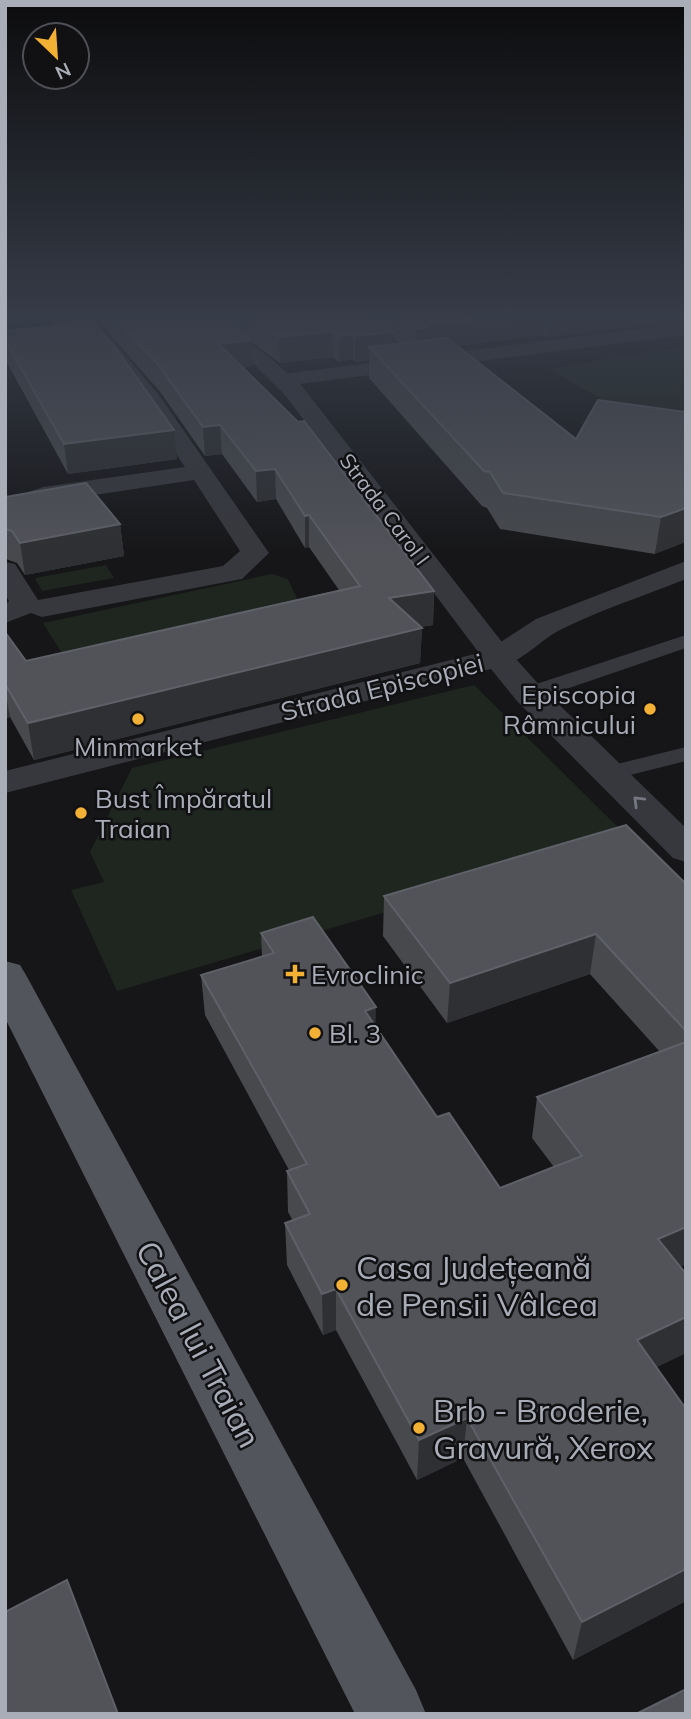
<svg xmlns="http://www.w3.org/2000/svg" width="691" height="1719" viewBox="0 0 691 1719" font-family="Mulish,sans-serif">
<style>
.green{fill:#1e261f}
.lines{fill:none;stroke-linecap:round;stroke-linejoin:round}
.service{fill:#37383d;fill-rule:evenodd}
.minor{fill:#37383d;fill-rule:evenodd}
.tertiary{fill:#37383d;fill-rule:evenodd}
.primary{fill:#53555c;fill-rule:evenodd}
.wall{fill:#47494d;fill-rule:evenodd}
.shaded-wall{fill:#2f3033}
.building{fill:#525359;stroke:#5f6168;stroke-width:2}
.oneway{stroke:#757881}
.poi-dot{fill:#f2b134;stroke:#111113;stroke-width:2.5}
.labels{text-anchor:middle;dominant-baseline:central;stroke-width:5;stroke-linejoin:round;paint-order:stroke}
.far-street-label{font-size:21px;fill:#a8adb8;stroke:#111113}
.street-label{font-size:26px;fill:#a8adb8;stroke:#111113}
.poi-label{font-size:26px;fill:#a8adb8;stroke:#111113;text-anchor:start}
.near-poi-label{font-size:32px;fill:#a8adb8;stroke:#111113;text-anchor:start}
.near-street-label{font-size:32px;fill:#a8adb8;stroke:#111113}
</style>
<rect width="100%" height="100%" fill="#161618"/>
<!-- green -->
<g class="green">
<polygon points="5,315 53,315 68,336 5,341"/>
<polygon points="686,346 686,412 672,414 625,412 548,369"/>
<polygon points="106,565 114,578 42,591 35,578"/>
<polygon points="272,574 288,579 308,622 75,674 43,623"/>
<polygon points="474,685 631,840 117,991 71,890 104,882 90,852 132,768"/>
</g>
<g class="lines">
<!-- service -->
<g class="service">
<polygon points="686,635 686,648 537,699 529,701 518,694 521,689"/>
<polygon points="686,747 686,761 610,780 601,778 598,773 601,768"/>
</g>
<!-- minor -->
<g class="minor">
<polygon points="72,315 91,315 159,395 269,553 242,579 42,617 31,613 5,623 5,605 9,601 5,594 5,562 15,564 38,600 223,566 240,551 194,480 48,502 5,517 5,500 43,487 185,467 122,375"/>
<polygon points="686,323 686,335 283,386 272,380 283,374"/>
<path d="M686,561v18c-42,17 -87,31 -128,52 -23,12 -43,41 -71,34l-5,-7 5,-7 49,-32z"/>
</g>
<!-- tertiary -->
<polygon class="tertiary" points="190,315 211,315 270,358 301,385 509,651 541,687 686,828 686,862 673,858 517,701 491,669 5,793 5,771 479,653 285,395 256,366"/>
<!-- primary -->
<polygon class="primary" points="5,961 20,965 26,975 416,1690 426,1714 355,1714 5,1018"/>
</g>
<!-- wall -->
<g class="wall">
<polygon points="45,315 87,315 177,459 68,474 5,359 5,331 56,326"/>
<path d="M93,315h593v6l-2,-1 -136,17 -4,-2 -87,11 119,93 110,-27 -31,142 -155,-25 -13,-21 -5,-2 -113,-128v-18l-14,2 -2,-3 -14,3 -6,-5 -53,6 -29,-21 1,24 -9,2 191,223 -1,34 -13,2 2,1 -2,35 -386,97 -24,-43 -5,1v-86l21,29 313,-71 -30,-43 -4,1 -29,-49 -19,3 -35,-48 -17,2 -44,-63zM392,337l8,7 -8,1z"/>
<polygon points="5,497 120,524 124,556 25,575 17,563 6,559"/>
<polygon points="686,884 686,1264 680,1267 686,1274 686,1353 656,1367 686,1409 686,1601 573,1660 463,1458 417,1480 336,1330 323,1335 287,1265 285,1223 293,1221 288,1212 287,1171 289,1170 205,1015 201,975 262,957 261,933 375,1027 437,1117 500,1188 554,1167 532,1138 537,1097 660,1052 590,974 447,1023 383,936 384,896"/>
</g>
<!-- shaded-wall -->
<g class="shaded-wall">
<polygon points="506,315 545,315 544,335 427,350 415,355 415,329 425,325"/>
<polygon points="550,315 685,315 684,320 548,337"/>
<polygon points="332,331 333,357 280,363 279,337"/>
<polygon points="393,332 392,358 369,347 369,360 355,362 355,336"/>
<polygon points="353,334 353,359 339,362 339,336"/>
<polygon points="251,340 252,366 220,370 219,344"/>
<polygon points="220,425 222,454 205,456 203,427"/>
<polygon points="174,430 177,459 68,474 64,444"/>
<polygon points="275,469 276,499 257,502 256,471"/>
<polygon points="686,508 686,542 655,554 661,517"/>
<polygon points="309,515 309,547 305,548 305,516"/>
<polygon points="120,524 124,556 25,575 20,543"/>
<polygon points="434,591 433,625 388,632 389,598"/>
<polygon points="422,628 420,663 34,760 28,723"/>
<polygon points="5,691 10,717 5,718"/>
<polygon points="596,934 590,974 447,1023 450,983"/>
<polygon points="376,1007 375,1048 365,1011"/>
<polygon points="686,1227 686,1264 649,1280 658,1239"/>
<polygon points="336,1289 336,1330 323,1335 322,1294"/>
<polygon points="686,1317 686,1353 628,1381 637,1340"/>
<polygon points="467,1418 463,1458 417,1480 419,1440"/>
<polygon points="686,1569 686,1601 573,1660 582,1622"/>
</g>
<!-- building -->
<g class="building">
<polygon points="67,315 87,315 117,350 174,430 64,444 5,340 5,331 76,324"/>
<polygon points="112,315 216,315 251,340 219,344 298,422 304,421 434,591 389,598 422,628 28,723 5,684 5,632 26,661 360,586 309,515 305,516 275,469 256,471 220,425 203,427 159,366"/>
<polygon points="248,315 370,315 393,332 355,336 353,334 339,336 332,331 279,337"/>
<polygon points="396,315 506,315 425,325 428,327 415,329"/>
<polygon points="447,338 576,439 598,400 686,412 686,508 661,517 503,493 490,472 484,471 369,347"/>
<polygon points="86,483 120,524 20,543 12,531 5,529 5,497"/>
<polygon points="626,825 686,884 686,1031 596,934 450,983 384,896"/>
<polygon points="313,917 376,1007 365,1011 437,1117 449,1113 500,1188 582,1156 537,1097 686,1042 686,1227 658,1239 686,1274 686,1317 637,1340 686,1409 686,1569 582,1622 467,1418 419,1440 336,1289 322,1294 285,1223 310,1214 287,1171 307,1164 201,975 274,953 261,933"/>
<polygon points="67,1580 118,1714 5,1714 5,1612"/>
<polygon points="686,1689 686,1714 636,1714"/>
</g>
<!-- one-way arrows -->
<defs><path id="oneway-chevron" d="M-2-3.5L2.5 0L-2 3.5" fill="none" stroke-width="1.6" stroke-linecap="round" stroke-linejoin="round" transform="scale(1.75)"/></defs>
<use class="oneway" href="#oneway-chevron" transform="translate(638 801) rotate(-135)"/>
<!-- sky -->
<linearGradient id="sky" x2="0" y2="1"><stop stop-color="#0c0c0d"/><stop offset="0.57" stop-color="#363c48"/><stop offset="1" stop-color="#363c48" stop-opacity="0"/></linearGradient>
<rect width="691" height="555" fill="url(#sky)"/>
<!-- markers -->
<g class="poi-dot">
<circle cx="650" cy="709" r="7"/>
<circle cx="138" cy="719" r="7"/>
<circle cx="81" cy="813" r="7"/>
<path d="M291.5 963.5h7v7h7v7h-7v7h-7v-7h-7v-7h7z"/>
<circle cx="315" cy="1033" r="7"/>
<circle cx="342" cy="1285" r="7"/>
<circle cx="419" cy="1428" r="7"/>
</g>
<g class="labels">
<!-- far-street labels -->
<g class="far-street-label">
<text transform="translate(385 509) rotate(53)">Strada Carol I</text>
</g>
<!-- street labels -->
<g class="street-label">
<text transform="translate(382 687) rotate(-14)">Strada Episcopiei</text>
</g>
<!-- poi labels -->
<g class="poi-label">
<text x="636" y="694" text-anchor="end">Episcopia<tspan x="636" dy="30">Râmnicului</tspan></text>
<text x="138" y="746" text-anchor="middle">Minmarket</text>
<text x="95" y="798">Bust Împăratul<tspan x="95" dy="30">Traian</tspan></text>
<text x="311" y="974">Evroclinic</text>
<text x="329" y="1033">Bl. 3</text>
</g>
<!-- near-poi labels -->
<g class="near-poi-label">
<text x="356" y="1267">Casa Județeană<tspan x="356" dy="37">de Pensii Vâlcea</tspan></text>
<text x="433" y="1410">Brb - Broderie,<tspan x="433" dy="37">Gravură, Xerox</tspan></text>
</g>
<!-- near-street labels -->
<g class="near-street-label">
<text transform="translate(199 1344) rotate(62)">Calea lui Traian</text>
</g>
</g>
<!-- border -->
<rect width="691" height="1719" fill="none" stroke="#a8adb8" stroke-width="14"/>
<!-- north arrow -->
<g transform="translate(56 56) rotate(155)"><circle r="33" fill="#111113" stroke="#4d4f55" stroke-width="2"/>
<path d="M0-5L12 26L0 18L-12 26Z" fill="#f2b134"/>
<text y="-10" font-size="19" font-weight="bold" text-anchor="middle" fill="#a8adb8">N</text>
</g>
</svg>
